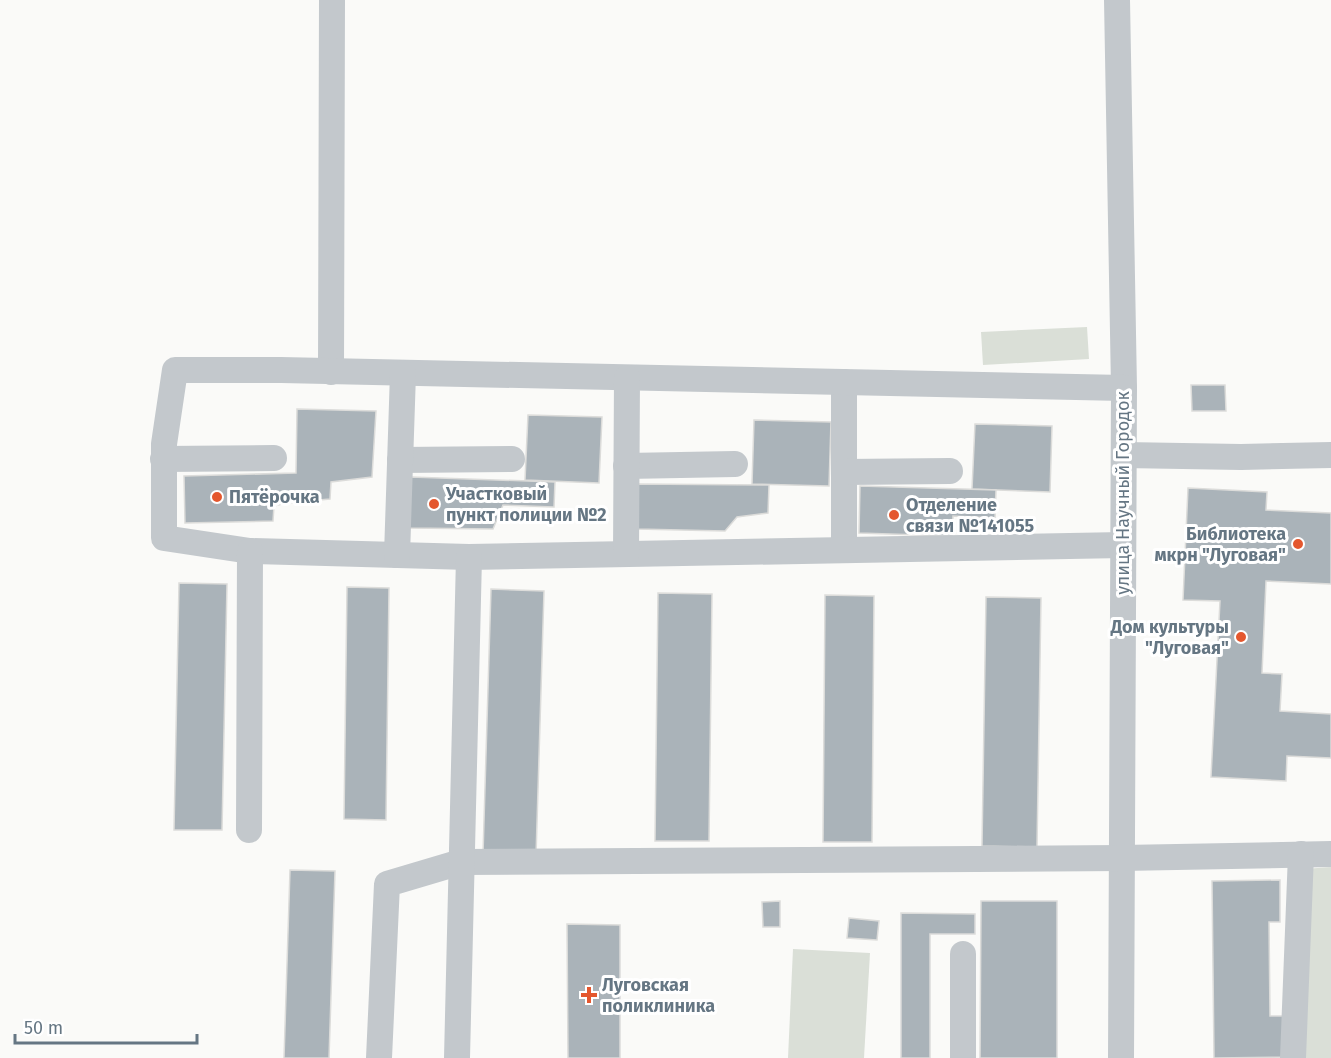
<svg xmlns="http://www.w3.org/2000/svg" width="1331" height="1058" viewBox="0 0 1331 1058" font-family="'Fira Sans',sans-serif">
<style>
.green{fill:#dadfd7}
.building{fill:#aab3b9;stroke:#dcdcda;stroke-width:1.5}
.lines{fill:none;stroke-linecap:round;stroke-linejoin:round}
.minor{stroke:#c3c8cc;stroke-width:26}
.poi-dot{fill:#e4572e;stroke:#fff;stroke-width:2}
.labels{text-anchor:middle;dominant-baseline:central;stroke-width:6;stroke-linejoin:round;paint-order:stroke}
.street-label{font-size:18px;fill:#657683;stroke:#fff}
.poi-label{font-size:18px;font-weight:bold;fill:#657683;stroke:#fff;text-anchor:start}
</style>
<rect width="100%" height="100%" fill="#fafaf8"/>
<!-- green -->
<g class="green">
<polygon points="1087,327 1089,359 983,365 981,332"/>
<polygon points="1331,867 1331,1058 1304,1058 1304,869"/>
<polygon points="793,949 870,953 864,1058 788,1058"/>
</g>
<!-- building -->
<g class="building">
<polygon points="1191,385 1225,385 1226,411 1192,411"/>
<polygon points="297,409 376,411 372,477 331,482 330,499 286,503 274,506 273,521 185,523 184,476 296,473"/>
<polygon points="528,415 602,417 599,483 525,480"/>
<polygon points="754,420 831,422 829,486 752,484"/>
<polygon points="975,424 1052,426 1050,492 972,489"/>
<polygon points="411,477 555,482 554,507 503,505 493,529 409,528"/>
<polygon points="636,484 769,485 768,513 737,517 725,531 637,529"/>
<polygon points="860,486 996,490 995,518 953,516 952,536 859,533"/>
<polygon points="1188,488 1267,492 1266,510 1331,513 1331,584 1266,581 1262,673 1282,674 1280,711 1331,714 1331,758 1287,756 1286,781 1211,777 1220,601 1183,600"/>
<polygon points="179,583 227,584 222,830 174,830"/>
<polygon points="347,587 389,588 386,820 344,819"/>
<polygon points="491,589 544,591 536,856 483,854"/>
<polygon points="658,593 712,594 709,841 655,841"/>
<polygon points="825,595 874,596 872,842 823,842"/>
<polygon points="986,597 1041,598 1037,847 982,846"/>
<polygon points="290,870 335,871 329,1058 284,1058"/>
<polygon points="1280,880 1280,922 1269,922 1270,1016 1284,1016 1284,1057 1214,1058 1212,881"/>
<polygon points="780,901 780,927 763,927 762,902"/>
<polygon points="981,901 1057,901 1057,1058 980,1058"/>
<polygon points="901,913 975,914 975,934 930,934 930,1058 901,1058"/>
<polygon points="849,918 879,921 877,940 847,938"/>
<polygon points="567,924 620,925 620,1058 568,1058"/>
</g>
<g class="lines">
<!-- minor -->
<g class="minor">
<polyline points="1117,0 1124,388 1121,1058"/>
<polyline points="331,372 332,0"/>
<polyline points="844,382 844,550"/>
<polyline points="1124,455 1241,457 1331,455"/>
<polyline points="163,459 274,458"/>
<polyline points="400,460 512,459"/>
<polyline points="626,466 735,464"/>
<polyline points="844,472 950,471"/>
<polyline points="1123,545 469,557 250,551 164,538 164,444 175,370 281,370 1124,388"/>
<polyline points="626,554 627,378"/>
<polyline points="397,555 403,373"/>
<polyline points="249,830 250,551"/>
<polyline points="963,954 963,1058"/>
<polyline points="379,1058 387,884 461,862 1122,858 1331,854"/>
<polyline points="457,1058 469,557"/>
<polyline points="1293,1058 1301,854"/>
</g>
</g>
<!-- markers -->
<g class="poi-dot">
<circle cx="217" cy="497" r="6"/>
<circle cx="434" cy="504" r="6"/>
<circle cx="894" cy="515" r="6"/>
<circle cx="1298" cy="544" r="6"/>
<circle cx="1241" cy="637" r="6"/>
<path d="M586 986h6v6h6v6h-6v6h-6v-6h-6v-6h6z"/>
</g>
<g class="labels">
<!-- street labels -->
<g class="street-label">
<text transform="translate(1123 493) rotate(-90)">улица Научный Городок</text>
</g>
<!-- poi labels -->
<g class="poi-label">
<text x="446" y="494">Участковый<tspan x="446" dy="21">пункт полиции №2</tspan></text>
<text x="229" y="497">Пятёрочка</text>
<text x="906" y="505">Отделение<tspan x="906" dy="21">связи №141055</tspan></text>
<text x="1286" y="534" text-anchor="end">Библиотека<tspan x="1286" dy="21">мкрн "Луговая"</tspan></text>
<text x="1229" y="627" text-anchor="end">Дом культуры<tspan x="1229" dy="21">"Луговая"</tspan></text>
<text x="602" y="985">Луговская<tspan x="602" dy="21">поликлиника</tspan></text>
</g>
</g>
<!-- scale -->
<path d="M15 1034v9h182v-9" fill="none" stroke="#657683" stroke-width="3"/>
<text x="24" y="1034" font-size="18" fill="#657683" stroke="#ffffff" stroke-width="4.5" paint-order="stroke">50 m</text>
</svg>
